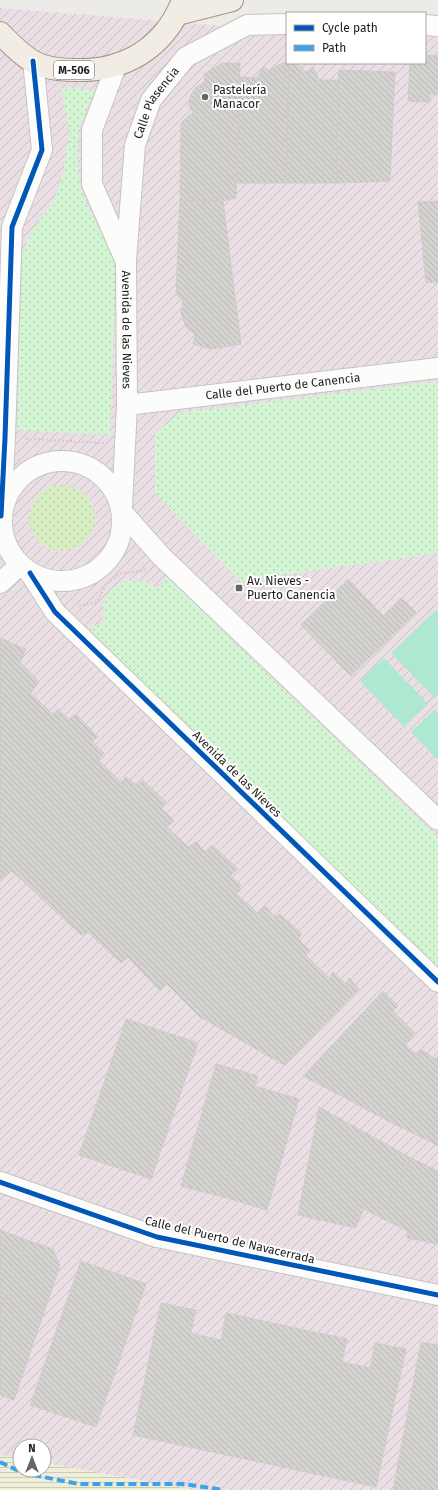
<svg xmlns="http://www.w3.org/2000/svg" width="438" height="1490" viewBox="0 0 438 1490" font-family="'Fira Sans',sans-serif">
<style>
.industrial{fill:url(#industrial-furrows)}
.farmland{fill:url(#farmland-rules)}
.grass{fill:url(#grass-dots)}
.park{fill:url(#park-dots)}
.pitch{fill:#aee8d0}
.building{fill:url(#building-back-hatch);stroke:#d0ccc8}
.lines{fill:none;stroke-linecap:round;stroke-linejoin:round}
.minor-casing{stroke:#c5c4c3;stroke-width:22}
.major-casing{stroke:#a39883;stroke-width:24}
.path{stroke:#dbccca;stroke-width:2.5;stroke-dasharray:2 2;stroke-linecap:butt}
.minor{stroke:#fcfcfb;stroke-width:20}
.major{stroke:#f1ece4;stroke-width:22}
.quiet{stroke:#3da2ea;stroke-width:4;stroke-dasharray:8 4;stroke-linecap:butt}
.cycleway-casing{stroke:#fff;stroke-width:8}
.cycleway{stroke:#0057b8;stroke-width:5}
.poi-dot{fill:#666664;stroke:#fff;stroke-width:1.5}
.labels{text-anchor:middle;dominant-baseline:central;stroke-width:4;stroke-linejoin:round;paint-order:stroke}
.shield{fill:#fff;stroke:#626262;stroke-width:1}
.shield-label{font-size:11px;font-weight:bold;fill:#1e1e1e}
.poi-label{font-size:12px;fill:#1e1e1e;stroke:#fff;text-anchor:start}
.street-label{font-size:12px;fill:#1e1e1e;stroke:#fff}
</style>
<defs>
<pattern id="industrial-furrows" width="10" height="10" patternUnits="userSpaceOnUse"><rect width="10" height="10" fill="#ebdfe6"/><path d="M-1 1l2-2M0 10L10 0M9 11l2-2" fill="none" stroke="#c9bfc5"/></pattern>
<pattern id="farmland-rules" width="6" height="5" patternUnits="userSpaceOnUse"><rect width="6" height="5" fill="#eeeed9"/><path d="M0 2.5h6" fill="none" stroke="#ccccba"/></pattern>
<pattern id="grass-dots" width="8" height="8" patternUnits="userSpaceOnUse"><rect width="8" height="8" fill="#d9edc3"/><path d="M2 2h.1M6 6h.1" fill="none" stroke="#bacba7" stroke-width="1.8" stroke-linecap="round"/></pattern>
<pattern id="park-dots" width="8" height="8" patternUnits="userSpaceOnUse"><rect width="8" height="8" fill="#d3f5d3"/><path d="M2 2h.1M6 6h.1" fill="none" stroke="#b5d2b5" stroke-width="1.8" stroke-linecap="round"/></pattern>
<pattern id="building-back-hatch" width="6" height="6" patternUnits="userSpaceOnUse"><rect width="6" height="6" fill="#d5d3cf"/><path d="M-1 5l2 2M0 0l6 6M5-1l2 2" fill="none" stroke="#b6b5b1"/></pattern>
</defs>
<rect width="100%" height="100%" fill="#edebe7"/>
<!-- industrial -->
<polygon class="industrial" points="0,8 287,31 287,63 425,63 425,36 438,37 438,1490 196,1490 44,1463 44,1446 20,1446 20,1458 0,1455"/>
<!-- farmland -->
<polygon class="farmland" points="0,1455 20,1458 20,1470 44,1470 44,1463 196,1490 0,1490"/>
<!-- grass -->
<circle class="grass" cx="62" cy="518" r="33"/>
<!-- park -->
<g class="park">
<polygon points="61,88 95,90 78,131 78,175 85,202 105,238 116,268 110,435 17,430 22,254 32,231 54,200 63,173 70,132"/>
<polygon points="438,381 438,553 240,581 155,493 155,434 179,413"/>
<path d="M167,577l271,261v130l-336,-324 -7,-8 -5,-10 14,-2c-8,-36 24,-56 54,-35z"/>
</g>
<!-- pitch -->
<g class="pitch">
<polygon points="436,610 438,612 438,695 435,698 391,653"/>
<polygon points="384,658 428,704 404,727 360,681"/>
<polygon points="434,710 438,714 438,760 411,732"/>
</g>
<!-- building -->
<g class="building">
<polygon points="425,55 438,56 438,95 430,94 430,102 408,101 410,63 425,63"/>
<polygon points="287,62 289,63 286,183 237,183 240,77 257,78 263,67 270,71 278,65"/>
<polygon points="223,63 240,63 236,198 223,201 180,201 181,123 193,112 189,105 190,97 195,88 205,82 204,74"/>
<polygon points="289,63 299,65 306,72 313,67 319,80 338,80 337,183 286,183"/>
<polygon points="339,70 395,72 390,181 337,183 338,80"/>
<polygon points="180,201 223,201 241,344 212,349 193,344 196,335 186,327 181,313 183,301 176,294"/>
<polygon points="438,201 438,282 426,283 418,202"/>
<polygon points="348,579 383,616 401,598 416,612 351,676 301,625"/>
<polygon points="0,638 26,649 20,662 39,682 30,693 53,714 58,709 69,719 76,714 98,737 92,741 104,753 98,760 121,782 126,777 137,785 143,780 167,803 161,808 174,821 167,827 188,847 196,842 205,852 212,845 238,869 230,876 241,885 237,894 257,913 265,906 275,917 280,914 302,934 298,939 310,951 306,955 329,978 333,972 346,984 349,978 359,989 284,1065 200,1017 167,984 160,991 128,957 121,963 88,932 81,935 12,871 0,881"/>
<polygon points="383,991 398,1006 393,1011 415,1033 351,1101 303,1076"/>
<polygon points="126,1019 198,1043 151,1179 79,1155"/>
<polygon points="404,1044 416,1054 422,1050 435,1059 438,1056 438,1068 386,1120 351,1101"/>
<polygon points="216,1064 258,1076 223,1197 181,1186"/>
<polygon points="438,1068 438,1115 425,1139 386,1120"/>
<polygon points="255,1086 299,1099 267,1210 223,1197"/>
<polygon points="319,1107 411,1158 379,1217 364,1209 355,1228 298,1215"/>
<polygon points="438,1115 438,1146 425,1139"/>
<polygon points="411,1158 438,1171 438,1244 407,1238 408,1231 379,1217"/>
<polygon points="0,1230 27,1240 0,1316"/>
<polygon points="27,1240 53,1249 60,1266 14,1400 0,1395 0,1316"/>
<polygon points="81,1261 146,1284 96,1427 30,1405"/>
<polygon points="161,1303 196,1310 191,1333 221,1340 226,1313 347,1339 342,1362 370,1368 375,1343 406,1349 376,1487 133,1435"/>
<polygon points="421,1342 438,1345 438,1490 393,1490"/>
</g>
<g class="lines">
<!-- minor casing -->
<g class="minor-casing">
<g id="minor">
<polyline points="425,25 438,26"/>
<path id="s1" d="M116,66l-24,64v54l34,78 1,143 -5,102"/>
<path id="s2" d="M126,260l9,-115 16,-45 35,-43 61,-32 40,-1"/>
<path id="s3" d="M127,405l311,-37"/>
<circle cx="62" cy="521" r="60"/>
<polyline points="123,513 162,557 438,820"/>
<polyline points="1,516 5,438 12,227 42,150 33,61"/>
<polyline points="30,573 55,612 438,982"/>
<polyline points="0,583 20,565"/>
<polyline points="0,1182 157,1237 438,1295"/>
</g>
</g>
<!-- major casing -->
<g class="major-casing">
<g id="major">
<polyline points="177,14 232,0"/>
<path d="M0,33c10,10 20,21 32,28 12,7 28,9 42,9 50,2 91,-22 109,-70"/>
</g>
</g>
<!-- path -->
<g class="path">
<polyline points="26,439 105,443"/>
<polyline points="79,606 97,602 106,584 121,573 142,571 145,569"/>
</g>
<!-- minor -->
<use href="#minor" class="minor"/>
<!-- major -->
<use href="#major" class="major"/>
<!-- quiet -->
<polyline class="quiet" points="0,1462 23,1473 79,1484 184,1484 224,1490"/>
<!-- cycleway casing -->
<g class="cycleway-casing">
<g id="cycleway">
<polyline points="1,516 5,438 12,227 42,150 33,61"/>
<polyline points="30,573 55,612 438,982"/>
<polyline points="0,1182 157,1237 438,1295"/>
</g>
</g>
<!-- cycleway -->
<use href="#cycleway" class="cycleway"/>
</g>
<!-- markers -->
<g class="poi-dot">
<circle cx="205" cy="97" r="4"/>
<rect x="235" y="584" width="8" height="8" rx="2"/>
</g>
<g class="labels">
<!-- shield labels -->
<rect class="shield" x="54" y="61" width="40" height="18" rx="3"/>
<g class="shield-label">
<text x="74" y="70">M-506</text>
</g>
<!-- poi labels -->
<g class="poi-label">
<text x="213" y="90">Pastelería<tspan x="213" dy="14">Manacor</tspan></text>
<text x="247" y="581">Av. Nieves -<tspan x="247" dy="14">Puerto Canencia</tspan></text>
</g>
<!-- street labels -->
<g class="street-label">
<text stroke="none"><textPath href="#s2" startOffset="163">Calle Plasencia</textPath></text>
<text stroke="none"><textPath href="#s1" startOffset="275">Avenida de las Nieves</textPath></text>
<text stroke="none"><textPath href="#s3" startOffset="157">Calle del Puerto de Canencia</textPath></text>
<text transform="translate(237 774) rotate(44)">Avenida de las Nieves</text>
<text transform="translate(230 1240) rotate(13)">Calle del Puerto de Navacerrada</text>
</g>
</g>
<!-- legend -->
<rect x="286" y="12" width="140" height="52" fill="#ffffff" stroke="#a5a5a5"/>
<rect x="294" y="25" width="20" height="6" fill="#0057b8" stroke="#a5a5a5"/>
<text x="322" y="32" font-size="12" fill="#1e1e1e">Cycle path</text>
<rect x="294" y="45" width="20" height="6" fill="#3da2ea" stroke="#a5a5a5"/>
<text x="322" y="52" font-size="12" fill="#1e1e1e">Path</text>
<!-- north arrow -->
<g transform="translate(32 1458)"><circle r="19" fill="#ffffff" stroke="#a5a5a5"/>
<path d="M0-3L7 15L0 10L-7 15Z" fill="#666664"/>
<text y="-6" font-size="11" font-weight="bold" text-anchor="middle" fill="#1e1e1e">N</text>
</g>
</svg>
